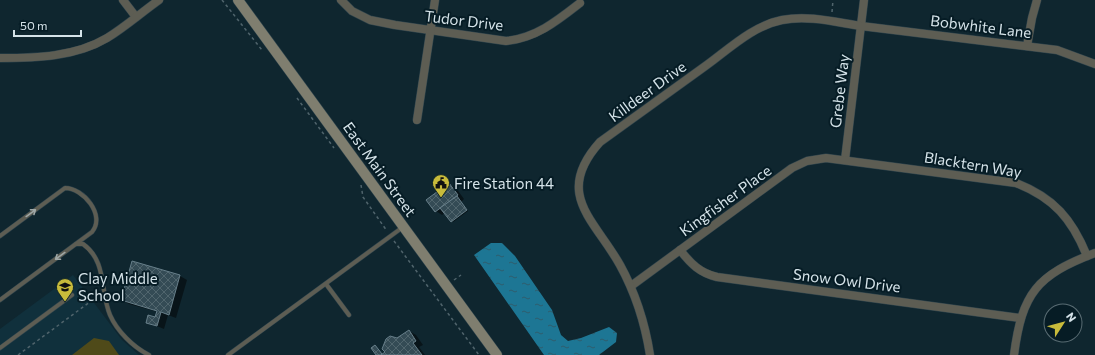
<svg xmlns="http://www.w3.org/2000/svg" width="1095" height="355" viewBox="0 0 1095 355" font-family="Commissioner,sans-serif">
<style>
.built{fill:#10303c}
.grass{fill:#4f4a19}
.water{fill:url(#water-ripples)}
.shadow{fill:#0007}
.building{fill:url(#building-cross-hatch);stroke:#677f8a}
.lines{fill:none;stroke-linecap:round;stroke-linejoin:round}
.lane-casing{stroke:#2f444d;stroke-width:5}
.street-casing{stroke:#2f444d;stroke-width:9}
.secondary-casing{stroke:#2f444d;stroke-width:11}
.path{stroke:#50646c;stroke-width:1.5;stroke-dasharray:3 3;stroke-linecap:butt}
.lane{stroke:#5d5d53;stroke-width:4}
.street{stroke:#5d5d53;stroke-width:8}
.secondary{stroke:#7f7e6f;stroke-width:10}
.oneway{stroke:#9fa7a6}
.labels{text-anchor:middle;dominant-baseline:central;stroke-width:4;stroke-linejoin:round;paint-order:stroke}
.street-label{font-size:15px;fill:#d5e3e9;stroke:#061c25}
.poi-label{font-size:15px;fill:#d5e3e9;stroke:#061c25;text-anchor:start}
</style>
<defs>
<pattern id="water-ripples" width="26" height="14" patternUnits="userSpaceOnUse"><rect width="26" height="14" fill="#1d7694"/><path d="M2 4q2-2 4 0t4 0M15 11q2-2 4 0t4 0" fill="none" stroke="#2e5d6d"/></pattern>
<pattern id="building-cross-hatch" width="8" height="8" patternUnits="userSpaceOnUse"><rect width="8" height="8" fill="#344b55"/><path d="M0 0l8 8M0 8l8-8" fill="none" stroke="#50656d"/></pattern>
</defs>
<rect width="100%" height="100%" fill="#0f262f"/>
<!-- built -->
<polygon class="built" points="73,275 122,340 139,355 0,355 0,329"/>
<!-- grass -->
<polygon class="grass" points="94,338 109,341 119,355 72,355"/>
<!-- water -->
<polygon class="water" points="491,243 502,243 515,256 552,310 561,335 568,341 581,338 609,327 617,333 616,342 599,355 544,355 474,255"/>
<!-- shadow -->
<g class="shadow">
<polygon points="449,184 456,188 464,199 461,202 468,211 453,222 445,213 442,215 436,211"/>
<polygon points="133,262 180,276 187,280 176,318 168,315 164,329 147,322 156,318 158,312 129,304 122,300"/>
<polygon points="409,331 416,335 423,345 419,347 425,355 383,355 397,339"/>
</g>
<!-- building -->
<g class="building">
<polygon points="449,183 458,195 435,212 426,200"/>
<polygon points="457,196 467,210 451,222 440,208"/>
<polygon points="132,261 180,275 169,315 161,312 157,326 146,323 148,315 155,317 157,311 121,300"/>
<polygon points="409,330 416,341 413,343 422,355 381,355 385,352 382,349 386,339 390,336 397,338"/>
<polygon points="375,345 382,354 381,355 376,355 371,348"/>
</g>
<g class="lines">
<!-- lane casing -->
<g class="lane-casing">
<g id="lane">
<path d="M0,236l65,-48c18,0 41,27 27,44l-92,68"/>
<path d="M76,244h7c24,17 17,47 27,71 7,16 23,32 39,40"/>
<polyline points="326,284 349,315"/>
<polyline points="0,348 72,295"/>
<polyline points="228,355 403,227"/>
</g>
</g>
<!-- street casing -->
<g class="street-casing">
<g id="street">
<polyline points="123,0 136,17"/>
<path d="M341,0l11,11 18,9 25,5 111,16c30,-3 51,-20 74,-38"/>
<polyline points="1027,46 1032,18 1037,0"/>
<path d="M0,58c36,0 75,-1 107,-20 18,-11 35,-26 52,-38"/>
<polyline points="417,120 435,0"/>
<polyline points="845,160 864,0"/>
<path d="M680,250c11,14 20,23 37,27l303,41"/>
<path d="M631,286l161,-118 15,-7 19,-3 190,25c38,15 56,36 71,73"/>
<path d="M650,355c-5,-32 -14,-61 -30,-90 -25,-45 -67,-71 -20,-123 35,-25 69,-50 104,-75 24,-17 48,-41 78,-47 26,-5 53,2 79,6l196,24 38,14"/>
<path d="M1014,355c8,-62 23,-80 81,-102"/>
</g>
</g>
<!-- secondary casing -->
<g class="secondary-casing">
<polyline id="secondary" points="238,0 497,355"/>
</g>
<!-- path -->
<g class="path">
<polyline points="222,0 262,50"/>
<polyline points="832,12 833,0"/>
<polyline points="297,98 334,148"/>
<polyline points="361,185 363,197 387,231"/>
<polyline points="394,241 479,355"/>
<polyline points="454,280 461,275"/>
<polyline points="18,355 98,296"/>
</g>
<!-- lane -->
<use href="#lane" class="lane"/>
<!-- street -->
<use href="#street" class="street"/>
<!-- secondary -->
<use href="#secondary" class="secondary"/>
</g>
<!-- one-way arrows -->
<defs><path id="oneway-shaft" d="M-6 0H5M1.5-3L5.5 0L1.5 3" fill="none" stroke-width="1.6" stroke-linecap="round" stroke-linejoin="round"/></defs>
<g class="oneway">
<use href="#oneway-shaft" transform="translate(31 213) rotate(-36)"/>
<use href="#oneway-shaft" transform="translate(60 256) rotate(144)"/>
</g>
<!-- icons -->
<defs>
<g id="civic-pin" transform="scale(0.9)"><path d="M0 17L-7.5 6A9.5 9.5 0 1 1 7.5 6Z" fill="#c8bb3b" stroke="#061c25"/><path d="M-.6-6.5H3V-4.5H.6V-3L4-1V1h2V6H-6V1h2V-1L-.6-3ZM-1.2 2.5V6h2.4V2.5Z" fill="#111"/></g>
<g id="school-pin" transform="scale(0.9)"><path d="M0 17L-7.5 6A9.5 9.5 0 1 1 7.5 6Z" fill="#c8bb3b" stroke="#061c25"/><path d="M0-5L7-2L0 1L-7-2ZM-4 1L0 2.5L4 1V4Q0 6-4 4Z" fill="#111"/></g>
</defs>
<g fill-rule="evenodd">
<use href="#civic-pin" x="441" y="183"/>
<use href="#school-pin" x="65" y="287"/>
</g>
<g class="labels">
<!-- street labels -->
<g class="street-label">
<text transform="translate(464 20) rotate(7)">Tudor Drive</text>
<text transform="translate(981 26) rotate(7)">Bobwhite Lane</text>
<text transform="translate(647 91) rotate(-36)">Killdeer Drive</text>
<text transform="translate(839 91) rotate(-83)">Grebe Way</text>
<text transform="translate(973 164) rotate(9)">Blacktern Way</text>
<text transform="translate(380 169) rotate(54)">East Main Street</text>
<text transform="translate(725 200) rotate(-36)">Kingfisher Place</text>
<text transform="translate(847 280) rotate(7)">Snow Owl Drive</text>
</g>
<!-- poi labels -->
<g class="poi-label">
<text x="454" y="183">Fire Station 44</text>
<text x="78" y="278">Clay Middle<tspan x="78" dy="17">School</tspan></text>
</g>
</g>
<!-- north arrow -->
<g transform="translate(1063 323) rotate(54)"><circle r="19" fill="#061c25" stroke="#596c73"/>
<path d="M0-3L7 15L0 10L-7 15Z" fill="#c8bb3b"/>
<text y="-6" font-size="11" font-weight="bold" text-anchor="middle" fill="#d5e3e9">N</text>
</g>
<!-- scale -->
<path d="M14 30v6h67v-6" fill="none" stroke="#d5e3e9" stroke-width="2"/>
<text x="20" y="30" font-size="12" fill="#d5e3e9" stroke="#061c25" stroke-width="3" paint-order="stroke">50 m</text>
</svg>
